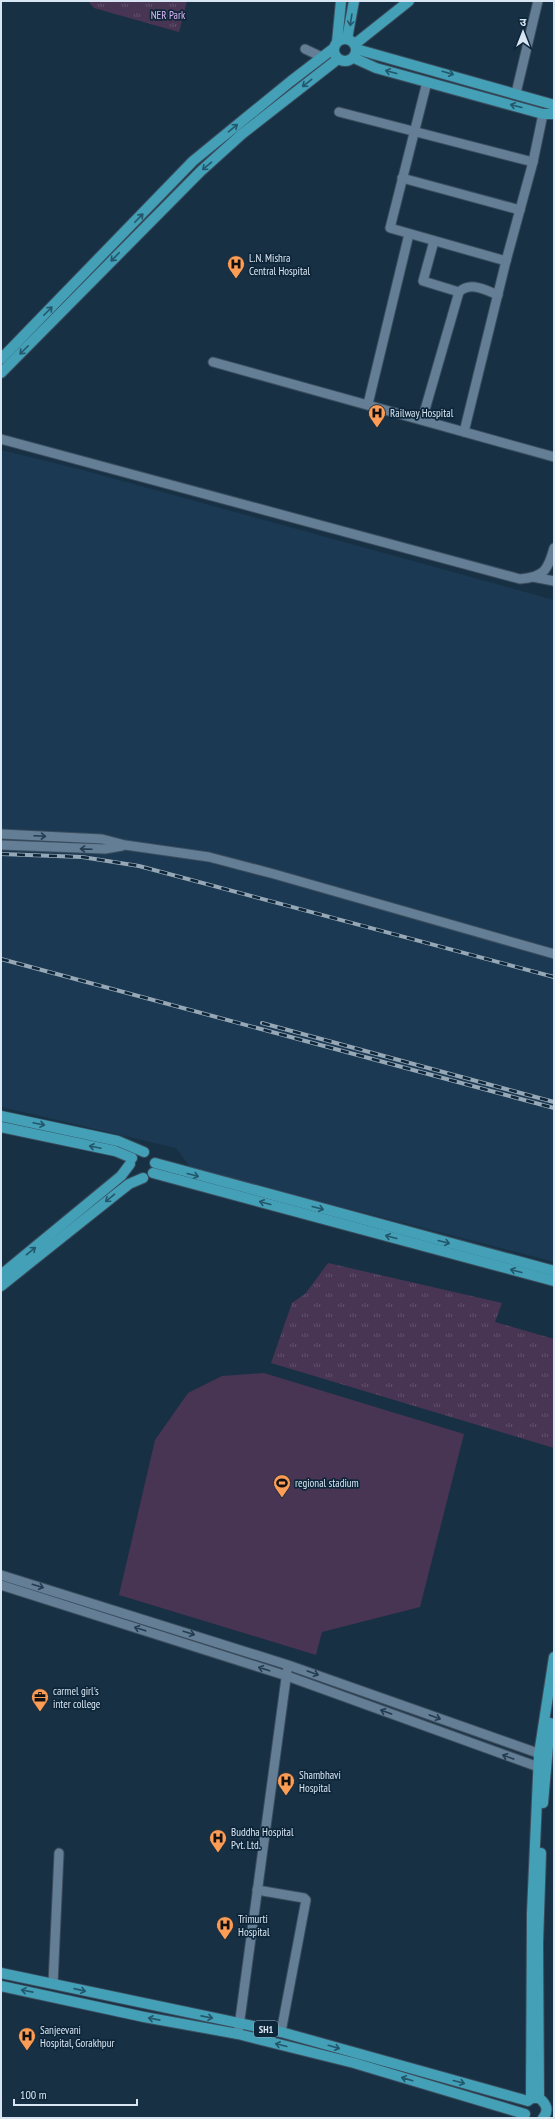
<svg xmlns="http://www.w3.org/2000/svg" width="555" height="2119" viewBox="0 0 555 2119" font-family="'PT Sans Narrow','Noto Sans Devanagari',sans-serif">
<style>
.built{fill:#1b3952}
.grass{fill:url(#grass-tufts)}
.pitch{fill:#483453}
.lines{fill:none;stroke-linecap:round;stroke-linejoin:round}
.minor-casing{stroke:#3a4d5e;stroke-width:11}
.major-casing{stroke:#3a4d5e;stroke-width:12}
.minor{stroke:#647e95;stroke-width:9}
.major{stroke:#43a0b7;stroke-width:10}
.rail-casing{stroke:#96a7b6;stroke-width:4}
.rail{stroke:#0e2639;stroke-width:2.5;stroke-dasharray:8;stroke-linecap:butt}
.oneway{stroke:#23576b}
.oneway2{stroke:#243c50}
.labels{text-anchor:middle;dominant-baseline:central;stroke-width:3.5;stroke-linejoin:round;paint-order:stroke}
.shield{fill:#0e2639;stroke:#9bacbb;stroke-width:1}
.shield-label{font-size:10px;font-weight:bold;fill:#d8e6f3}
.park-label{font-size:11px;fill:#deb5f4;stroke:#0e2639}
.poi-label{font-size:11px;fill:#d8e6f3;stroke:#0e2639;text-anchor:start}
</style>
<defs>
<pattern id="grass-tufts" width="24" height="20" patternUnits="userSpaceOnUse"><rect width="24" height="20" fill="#483453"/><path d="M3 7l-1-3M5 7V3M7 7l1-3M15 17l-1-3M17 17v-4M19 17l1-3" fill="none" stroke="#62516c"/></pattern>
</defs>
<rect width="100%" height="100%" fill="#183043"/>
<!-- built -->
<polygon class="built" points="1,450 79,469 554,600 554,1262 191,1168 176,1148 1,1107"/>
<!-- grass -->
<g class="grass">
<polygon points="88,1 187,1 179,32 94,8"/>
<polygon points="328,1263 502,1303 495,1322 554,1339 554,1448 271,1363 292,1303 306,1293"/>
</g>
<!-- pitch -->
<polygon class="pitch" points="264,1373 464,1434 420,1607 322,1632 316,1655 119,1595 155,1440 188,1393 222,1376"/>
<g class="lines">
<!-- minor casing -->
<g class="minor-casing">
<g id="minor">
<polyline points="305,49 322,57"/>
<polyline points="427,82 390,228 506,261"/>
<polyline points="516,93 538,1"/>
<polyline points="339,112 533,162"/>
<polyline points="402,178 520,210"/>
<path d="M459,292c12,-11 26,-2 39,3"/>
<polyline points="213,362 554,457"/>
<polyline points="368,404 409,234"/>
<polyline points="422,420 459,292 423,281 434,241"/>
<polyline points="464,432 506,261 533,162 543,114"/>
<path d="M1,439l519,140c24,-2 28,-9 34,-31"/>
<polyline points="533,577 554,581"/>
<polyline points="1,834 102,839 125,845 209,857 274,874 554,954"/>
<polyline points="1,845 105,849 122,846"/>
<polyline points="1,1575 288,1665 546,1756"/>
<polyline points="1,1585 287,1676 544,1769"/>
<polyline points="257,1890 304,1898 306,1900 281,2032"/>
<polyline points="53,1984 59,1853"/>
<polyline points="238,2034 287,1671"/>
</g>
</g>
<!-- major casing -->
<g class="major-casing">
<g id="major">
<polyline points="347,39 354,1"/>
<circle cx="345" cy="50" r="11"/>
<polyline points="337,42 341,1"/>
<polyline points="355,44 409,1"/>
<polyline points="356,49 554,105"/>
<polyline points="354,58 376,68 543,114 554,114"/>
<polyline points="1,359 193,161 291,81 334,48"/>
<polyline points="1,373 201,171 242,134 338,59"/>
<polyline points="1,1116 118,1141 144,1152"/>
<polyline points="1,1127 115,1151 132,1158"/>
<polyline points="155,1163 554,1271"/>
<polyline points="153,1173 554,1281"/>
<polyline points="1,1275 121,1176 130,1164"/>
<polyline points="1,1286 115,1195 129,1184 143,1178"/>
<polyline points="543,1803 550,1723"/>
<polyline points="1,1973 281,2032 528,2101"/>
<polyline points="1,1986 144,2017 238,2034 354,2063 525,2114"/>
<path d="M533,2098h6c8,6 10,13 4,20"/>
<polyline points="539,2098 538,1943 541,1853"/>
<polyline points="531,2099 532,1913 539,1754 554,1657"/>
</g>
</g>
<!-- minor -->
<use href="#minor" class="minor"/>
<!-- major -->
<use href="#major" class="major"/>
<!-- rail casing -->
<g class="rail-casing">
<g id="rail">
<polyline points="1,854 82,857 139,866 554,977"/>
<polyline points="1,959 554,1108"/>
<polyline points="262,1023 554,1102"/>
</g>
</g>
<!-- rail -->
<use href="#rail" class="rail"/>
</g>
<!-- one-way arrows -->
<defs><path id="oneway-shaft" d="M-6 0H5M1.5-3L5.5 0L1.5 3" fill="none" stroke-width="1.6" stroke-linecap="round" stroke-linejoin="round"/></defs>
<g class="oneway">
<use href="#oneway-shaft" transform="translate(351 20) rotate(99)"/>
<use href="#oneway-shaft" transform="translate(391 72) rotate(-165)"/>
<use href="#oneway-shaft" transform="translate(448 73) rotate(16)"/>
<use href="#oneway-shaft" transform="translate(307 83) rotate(142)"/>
<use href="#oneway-shaft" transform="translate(516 106) rotate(-165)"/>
<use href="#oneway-shaft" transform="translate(233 128) rotate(-40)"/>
<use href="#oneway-shaft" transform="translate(207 166) rotate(140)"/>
<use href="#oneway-shaft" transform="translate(139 218) rotate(-46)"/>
<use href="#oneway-shaft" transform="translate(115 257) rotate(134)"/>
<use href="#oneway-shaft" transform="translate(48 311) rotate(-45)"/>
<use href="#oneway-shaft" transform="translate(24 350) rotate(135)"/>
<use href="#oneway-shaft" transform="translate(39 1124) rotate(12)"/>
<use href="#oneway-shaft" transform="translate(95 1147) rotate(-168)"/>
<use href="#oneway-shaft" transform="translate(193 1175) rotate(15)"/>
<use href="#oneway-shaft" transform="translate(110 1198) rotate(141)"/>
<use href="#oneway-shaft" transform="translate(265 1203) rotate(-165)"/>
<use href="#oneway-shaft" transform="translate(318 1208) rotate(15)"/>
<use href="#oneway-shaft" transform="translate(391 1237) rotate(-165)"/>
<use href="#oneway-shaft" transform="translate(444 1242) rotate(15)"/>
<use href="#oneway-shaft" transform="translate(31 1251) rotate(-39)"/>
<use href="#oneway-shaft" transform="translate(516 1271) rotate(-165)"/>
<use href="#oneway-shaft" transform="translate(80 1990) rotate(13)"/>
<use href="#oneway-shaft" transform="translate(27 1991) rotate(-169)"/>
<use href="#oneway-shaft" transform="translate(207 2017) rotate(11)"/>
<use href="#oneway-shaft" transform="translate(154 2019) rotate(-169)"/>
<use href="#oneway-shaft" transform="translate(281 2045) rotate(-166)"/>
<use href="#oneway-shaft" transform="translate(334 2047) rotate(16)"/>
<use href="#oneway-shaft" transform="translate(407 2079) rotate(-164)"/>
<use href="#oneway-shaft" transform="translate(459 2082) rotate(15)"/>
</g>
<g class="oneway2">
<use href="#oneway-shaft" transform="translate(40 836) rotate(3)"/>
<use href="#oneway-shaft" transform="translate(86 849) rotate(-178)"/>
<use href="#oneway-shaft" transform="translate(38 1586) rotate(17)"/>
<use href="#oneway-shaft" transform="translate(140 1629) rotate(-162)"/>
<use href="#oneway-shaft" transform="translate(189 1633) rotate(18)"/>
<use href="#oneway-shaft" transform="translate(264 1669) rotate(-162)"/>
<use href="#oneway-shaft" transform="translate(313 1673) rotate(20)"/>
<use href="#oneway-shaft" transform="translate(386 1712) rotate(-160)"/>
<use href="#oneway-shaft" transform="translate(435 1717) rotate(20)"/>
<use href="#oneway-shaft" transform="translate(508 1757) rotate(-160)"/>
</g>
<!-- icons -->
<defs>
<g id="hospital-pin" transform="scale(0.9)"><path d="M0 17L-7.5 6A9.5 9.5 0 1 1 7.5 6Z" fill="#fd9c55" stroke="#0e2639"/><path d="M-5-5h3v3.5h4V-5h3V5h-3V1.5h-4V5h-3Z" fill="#111"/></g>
<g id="stadium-pin" transform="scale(0.9)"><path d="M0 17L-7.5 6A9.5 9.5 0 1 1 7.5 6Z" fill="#fd9c55" stroke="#0e2639"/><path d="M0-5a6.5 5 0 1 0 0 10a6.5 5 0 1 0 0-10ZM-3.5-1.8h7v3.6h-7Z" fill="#111"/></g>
<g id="office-pin" transform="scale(0.9)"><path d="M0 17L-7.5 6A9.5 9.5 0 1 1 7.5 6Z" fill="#fd9c55" stroke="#0e2639"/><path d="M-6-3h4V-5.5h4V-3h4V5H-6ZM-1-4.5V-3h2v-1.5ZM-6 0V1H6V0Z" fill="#111"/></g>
</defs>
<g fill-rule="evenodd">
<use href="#hospital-pin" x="236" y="264"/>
<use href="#hospital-pin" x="377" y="413"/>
<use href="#stadium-pin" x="282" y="1483"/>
<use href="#office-pin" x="40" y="1697"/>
<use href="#hospital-pin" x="286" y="1781"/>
<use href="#hospital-pin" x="218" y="1838"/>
<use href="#hospital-pin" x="225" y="1925"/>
<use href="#hospital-pin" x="27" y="2036"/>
</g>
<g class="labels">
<!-- shield labels -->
<rect class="shield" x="254" y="2021" width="24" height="16" rx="3"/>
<g class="shield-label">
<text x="266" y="2029">SH1</text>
</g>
<!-- park labels -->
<g class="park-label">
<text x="168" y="15">NER Park</text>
</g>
<!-- poi labels -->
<g class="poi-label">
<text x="249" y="258">L.N. Mishra<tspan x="249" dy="13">Central Hospital</tspan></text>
<text x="390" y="413">Railway Hospital</text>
<text x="295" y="1483">regional stadium</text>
<text x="53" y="1691">carmel girl's<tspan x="53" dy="13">inter college</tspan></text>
<text x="299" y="1775">Shambhavi<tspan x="299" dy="13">Hospital</tspan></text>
<text x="231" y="1832">Buddha Hospital<tspan x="231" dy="13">Pvt. Ltd.</tspan></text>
<text x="238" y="1919">Trimurti<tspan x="238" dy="13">Hospital</tspan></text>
<text x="40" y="2030">Sanjeevani<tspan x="40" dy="13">Hospital, Gorakhpur</tspan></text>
</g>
</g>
<!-- border -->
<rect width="555" height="2119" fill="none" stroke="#d8e6f3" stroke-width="4"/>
<!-- north arrow -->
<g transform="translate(523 32)" stroke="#0e2639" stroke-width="3" paint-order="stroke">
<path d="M0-3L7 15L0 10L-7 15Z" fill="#d8e6f3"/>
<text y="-6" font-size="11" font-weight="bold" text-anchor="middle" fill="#d8e6f3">उ</text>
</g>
<!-- scale -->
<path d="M14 2099v6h123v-6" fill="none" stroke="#d8e6f3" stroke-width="2"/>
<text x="20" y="2099" font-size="12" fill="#d8e6f3" stroke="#0e2639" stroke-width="3" paint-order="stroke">100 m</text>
</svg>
